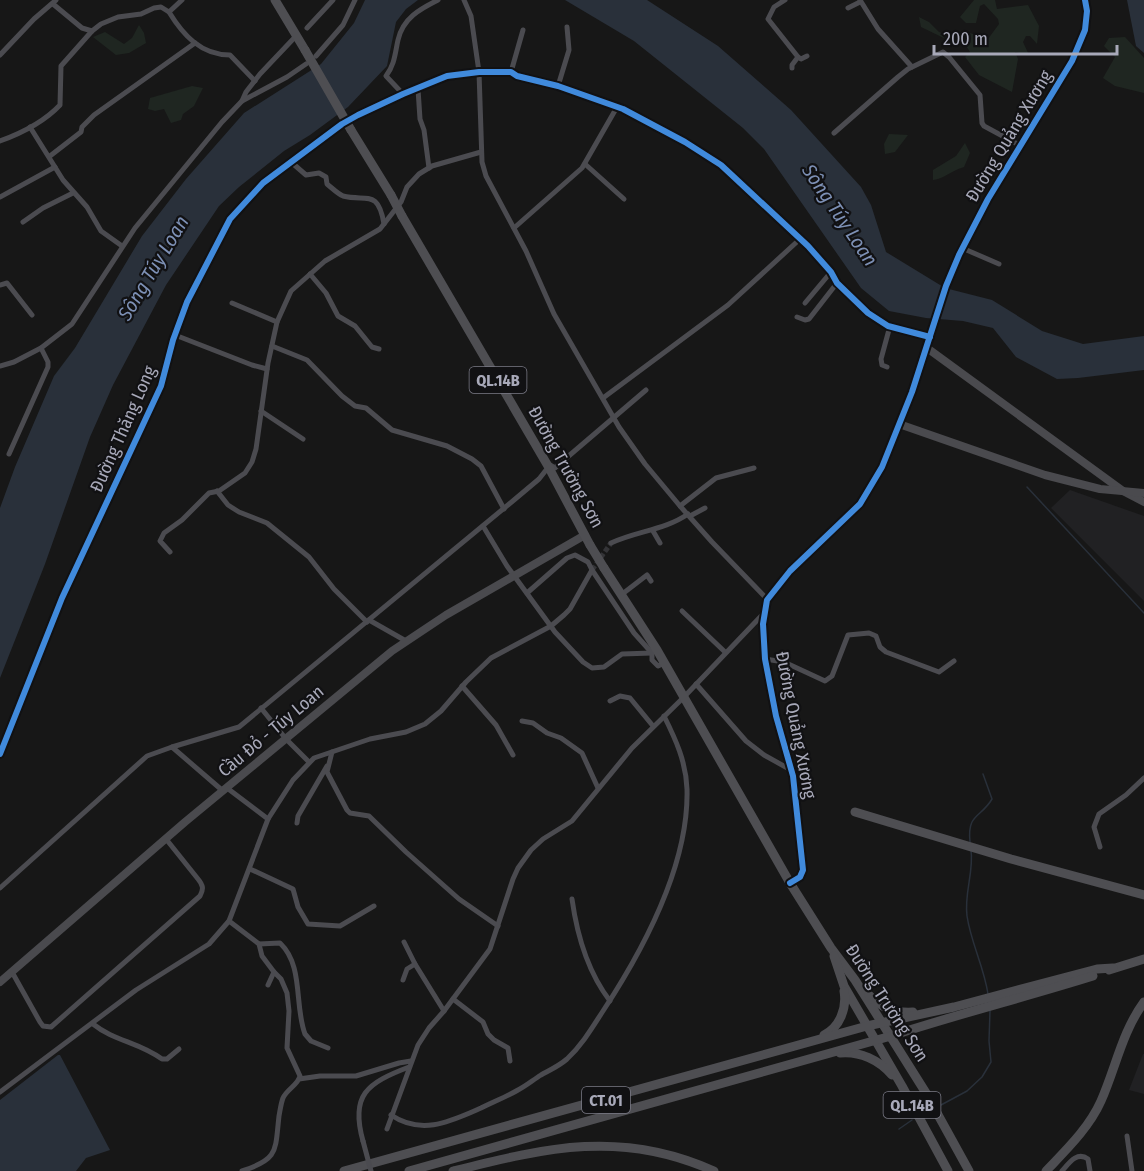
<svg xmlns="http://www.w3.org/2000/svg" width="1144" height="1171" viewBox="0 0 1144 1171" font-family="'Fira Sans Condensed',sans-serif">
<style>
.built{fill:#212123}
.green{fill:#1f2621}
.water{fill:#29303a}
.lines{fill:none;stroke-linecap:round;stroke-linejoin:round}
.stream{stroke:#29303a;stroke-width:1.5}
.street-tunnel{stroke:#343437;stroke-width:5;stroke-dasharray:5 2.5;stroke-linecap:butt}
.street{stroke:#4b4b50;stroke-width:5}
.secondary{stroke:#4a4a4e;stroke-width:8}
.highway{stroke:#4e4e52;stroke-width:9}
.street-bridge{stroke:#4b4b50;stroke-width:5}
.highway-bridge{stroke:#4e4e52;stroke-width:9}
.cycleway-casing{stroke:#111113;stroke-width:10}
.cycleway{stroke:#408adc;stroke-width:6}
.labels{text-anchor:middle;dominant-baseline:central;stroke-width:4.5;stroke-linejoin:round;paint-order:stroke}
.shield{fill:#111113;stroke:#7b7b87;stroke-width:1.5}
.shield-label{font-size:16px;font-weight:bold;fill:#a8a9b9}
.street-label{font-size:18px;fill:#a8a9b9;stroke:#111113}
.water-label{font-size:20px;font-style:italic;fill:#7d90b5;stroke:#111113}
</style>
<rect width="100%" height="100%" fill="#171717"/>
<!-- built -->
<g class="built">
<polygon points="1070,490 1144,516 1144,601 1051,508"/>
<polygon points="1143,1054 1144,1054 1144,1094 1129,1090"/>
</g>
<!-- green -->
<g class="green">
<polygon points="974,0 995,0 997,9 1028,5 1039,26 1037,44 1030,36 1026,36 1023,42 1029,55 1015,52 1018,59 1012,92 979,75 965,57 970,52 963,41 950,41 921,27 919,17 929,22 939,32 953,37 967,32 988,39 999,24 998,19 984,4 980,6 976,23 966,23 960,17"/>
<polygon points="139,25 144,33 146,43 129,53 116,55 93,37 105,32 124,44 132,38"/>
<polygon points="1125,37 1144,58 1144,93 1115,86 1103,78 1115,57 1104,46 1109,38"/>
<polygon points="192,86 203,88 194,106 183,114 181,120 171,123 164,109 155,111 148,109 150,98"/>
<polygon points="889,134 908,135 895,152 885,154 884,144"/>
<path d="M965,143l5,10 -6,14c-12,3 -20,12 -31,13v-10l23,-14z"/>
</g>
<!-- water -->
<g class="water">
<polygon points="365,0 418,0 406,9 396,22 387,66 348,107 310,135 284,151 239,187 219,206 166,285 113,385 90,437 45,564 0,678 0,508 15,467 54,376 75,348 142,236 186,179 244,113 321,64 354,23"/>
<polygon points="565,0 647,0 718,46 791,110 861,187 871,205 886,252 945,288 992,300 1042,331 1083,344 1144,336 1144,370 1078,378 1057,379 1016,357 993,328 963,321 926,318 889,311 861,288 764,149 743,128 634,41"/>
<polygon points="1127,0 1144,0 1144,53 1136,46"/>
<polygon points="58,1055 60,1055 110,1150 86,1158 76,1171 0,1171 0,1100"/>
</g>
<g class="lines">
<!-- stream -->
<g class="stream">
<polyline points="1027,487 1144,613"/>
<path d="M970,842c-3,-29 11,-24 22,-43l-9,-25"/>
<path d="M971,850c3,22 -7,43 -4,66 4,27 17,51 21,78"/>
<polyline points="941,1105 967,1091 982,1077 991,1062 989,1041 990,1011"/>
<polyline points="899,1129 912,1120"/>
</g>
<!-- street-tunnel -->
<g class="street-tunnel">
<polyline points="344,123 358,115"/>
<polyline points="592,570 611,543"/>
</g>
<!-- street -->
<g class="street">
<polyline points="464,0 471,16 479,72 482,162 486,176 526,251 554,314 619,427 645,464 680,506 712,542 767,599"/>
<polyline points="785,0 774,7 768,19 798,57 801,59 807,56"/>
<polyline points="860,0 878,29 912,67"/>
<polyline points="53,4 82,28 92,31"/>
<polyline points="848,8 860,2"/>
<path d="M169,12c14,23 32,43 61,43l25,26"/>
<polyline points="307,28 333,0"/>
<polyline points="0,55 34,19 56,0"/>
<polyline points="316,56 343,25 355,0"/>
<polyline points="792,68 792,65 798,57"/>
<polyline points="511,72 523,30"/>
<polyline points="558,86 569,50 567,27"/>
<polyline points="418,89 420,119 424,130 429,168"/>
<path d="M403,94l-17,-18c9,-12 9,-23 12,-36 5,-22 22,-31 40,-40"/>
<polyline points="242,101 287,77 306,64"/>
<polyline points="358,115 447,76 479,72 511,72 517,76 558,86 623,109 685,142 721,165 808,246 831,272 837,283 868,313 888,326 930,337"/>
<polyline points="30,127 63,180 87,207 101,231 122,246"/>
<polyline points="834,133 898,77 908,69 943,52 949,57 980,95 982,123 984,126 1021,146"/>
<path d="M0,141c22,-8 44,-19 60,-36l1,-39 31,-35 9,-7 17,-7 23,-3 13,-6 7,-1 8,5 13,-12"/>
<polyline points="50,156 81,132 82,127 94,115 195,43"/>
<path d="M291,162l15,13 13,-2 7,4 1,7c5,4 11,10 16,12 23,6 35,-8 41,28"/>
<polyline points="585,164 624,199"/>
<polyline points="0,197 55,167"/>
<polyline points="23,222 43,208 73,193"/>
<polyline points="514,228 582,168 617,107"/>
<polyline points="962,248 999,264"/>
<polyline points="310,274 326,293 338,316 355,326 372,347 379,349"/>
<polyline points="0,285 7,283 32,315"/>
<polyline points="232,303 277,322"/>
<polyline points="805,303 831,272"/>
<polyline points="797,317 805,320 809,319 837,283"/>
<polyline points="175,335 252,365 267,369"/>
<polyline points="272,346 307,360 342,396 355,406 366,408 392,430 447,446 472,459 481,466 504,509"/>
<polyline points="0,366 14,362 41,348 72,324 135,228 222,122 242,101 246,92 260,74 296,36"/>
<polyline points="887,367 882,365 881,359 890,326"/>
<polyline points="603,398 728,305 800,239"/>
<polyline points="261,411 303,439"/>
<polyline points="9,454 48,367 48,362 41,348"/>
<polyline points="217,491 228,505 239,512 267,523 309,557 334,589 367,622"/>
<polyline points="680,506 716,478 754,468"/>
<polyline points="690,516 705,508"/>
<polyline points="483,526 507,566 555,632 583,662 592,668 604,667 622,654 652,653"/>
<polyline points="653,531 660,543"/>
<path d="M611,543c26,-12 54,-13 77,-29"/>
<polyline points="170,552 160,541 164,533 182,520 209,493 219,491 245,473 252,462 256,449 268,363 277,322 291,291 325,261 380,229 401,202 407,187 419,174 432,166 481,152"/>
<polyline points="592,570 634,633 652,653 652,660 658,666 664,663"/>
<polyline points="621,595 647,575 651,581"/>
<polyline points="682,611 725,652"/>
<polyline points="369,620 406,641"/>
<polyline points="765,659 784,662 825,681 832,676 848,635 869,633 876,636 880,647 886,652 939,672 954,661"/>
<polyline points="696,684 746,741 764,755 791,770"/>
<polyline points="462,686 496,725 513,755"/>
<polyline points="610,701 620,696 630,698 653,726"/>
<polyline points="261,708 286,739 309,762"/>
<polyline points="522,721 533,723 547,733 561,738 582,753 598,788"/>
<polyline points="172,747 239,727 514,500 539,479 550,465 555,468 557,466 646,390"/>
<polyline points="332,752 327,772 347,810 350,813 369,816 406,852 459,899 498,926"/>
<polyline points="227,788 268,819"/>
<polyline points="297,823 298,816 327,766"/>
<polyline points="1100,847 1094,827 1099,814 1126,795 1144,778"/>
<polyline points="250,869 293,889 298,907 308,924 340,926 374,906"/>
<polyline points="0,888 147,756 172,747 223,791"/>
<path d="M572,899c5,36 15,72 38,102"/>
<polyline points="229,921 259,944 262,956 274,972 268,985"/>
<path d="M259,944l21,-1c24,23 14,62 25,91l6,7 17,7"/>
<polyline points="415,964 444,1011"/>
<path d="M12,972l28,50 3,4 8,1 149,-131c4,-7 3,-11 -2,-17l-32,-40"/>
<polyline points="403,980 407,969 415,964 404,942"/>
<polyline points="453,999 483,1022 488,1034 494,1040 508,1048 510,1061"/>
<path d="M93,1024c21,17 46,18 69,35h5l12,-10"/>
<polyline points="299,1079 320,1076 356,1076 399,1063 411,1061"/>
<polyline points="0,1092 136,990 209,944 229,921 268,819 293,780 314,758 370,739 406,732 425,724 441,711 466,682 491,658 551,626 564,615 570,609 592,570 588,562 575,555 567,558 527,593"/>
<path d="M391,1115c31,21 60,6 90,-7 12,-6 25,-11 37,-18 8,-4 15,-10 23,-15 9,-5 18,-9 26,-16 15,-14 25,-31 36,-48 40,-61 86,-147 84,-222 -1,-27 -11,-49 -23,-73"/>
<polyline points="387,1129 418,1045 429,1028 444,1011 490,949 513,879 518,868 531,850 543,839 572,821 632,748 684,697 764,613"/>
<polyline points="1127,1136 1132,1171"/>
<path d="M363,1141c-13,-46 4,-58 46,-74"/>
<path d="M242,1171c37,-12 33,-20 37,-55 1,-5 2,-13 4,-18 4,-9 15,-13 17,-22l-13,-28 2,-37 -2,-18 -6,-14 -7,-7"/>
<path d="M1062,1171c7,-8 15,-20 26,-12l2,12"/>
</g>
<!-- secondary -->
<g class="secondary">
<polyline points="927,348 1123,491 1144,502"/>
<polyline points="899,424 1045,475 1100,489 1144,493"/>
<polyline points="0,754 62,598 161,386 173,340 187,302 230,219 263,183 342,124"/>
<polyline points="790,883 800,877 803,870 793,776 776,716 765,659 763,624 767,600 790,571 860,504 882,467 912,392 946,286 959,255 988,199 1072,61 1085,30 1087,11 1085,0"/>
<polyline points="0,982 185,822 392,651 446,615 585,535"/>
</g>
<!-- highway -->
<g class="highway">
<polyline points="275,0 305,50"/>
<polyline points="351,130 391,195"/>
<polyline points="402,216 548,466 590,545"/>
<polyline points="604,568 657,650 790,883 831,948 855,980 926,1093 969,1171"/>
<polyline points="855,812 1011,859 1144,895"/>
<polyline points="834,956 844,986 902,1086 948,1171"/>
<polyline points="1109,970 1144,959"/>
<path d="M869,995c13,14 26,18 44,17"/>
<path d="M824,1035c16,-8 23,-27 20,-44"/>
<path d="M840,1053c20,-2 39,7 52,22"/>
<polyline points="344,1171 867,1026 954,1007 1097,969 1113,968"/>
<path d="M409,1171l482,-135c67,-22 135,-39 202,-60"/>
<path d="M453,1171c93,-23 168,-42 261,0"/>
<path d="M1046,1171c20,-21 43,-43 55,-70 15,-34 21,-69 43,-99"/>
</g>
<!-- street-bridge -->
<polyline class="street-bridge" points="363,1141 371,1171"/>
<!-- highway-bridge -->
<g class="highway-bridge">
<polyline points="305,50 351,130"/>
<polyline points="391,195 402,216"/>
<polyline points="590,545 604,568"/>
</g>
<!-- cycleway casing -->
<g class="cycleway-casing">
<g id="cycleway">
<polyline points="0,754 62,598 161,386 173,340 187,302 230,219 263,183 342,124 358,115 403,94 447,76 479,72 511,72 517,76 558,86 623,109 685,142 721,165 808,246 831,272 837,283 868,313 888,326 930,337"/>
<polyline points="790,883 800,877 803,870 793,776 776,716 765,659 763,624 767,600 790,571 860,504 882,467 912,392 946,286 959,255 988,199 1072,61 1085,30 1087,11 1085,0"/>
</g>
</g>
<!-- cycleway -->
<use href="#cycleway" class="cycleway"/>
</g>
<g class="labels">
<!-- shield labels -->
<g class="shield">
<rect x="469.5" y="367" width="57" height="26" rx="4.5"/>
<rect x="582" y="1087" width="48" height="26" rx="4.5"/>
<rect x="883.5" y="1092" width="57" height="26" rx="4.5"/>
</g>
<g class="shield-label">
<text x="498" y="380">QL.14B</text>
<text x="606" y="1100">CT.01</text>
<text x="912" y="1105">QL.14B</text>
</g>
<!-- street labels -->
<g class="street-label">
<text transform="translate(1009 136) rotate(-59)">Đường Quảng Xương</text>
<text transform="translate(123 429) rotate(-66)">Đường Thăng Long</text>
<text transform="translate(566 467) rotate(61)">Đường Trường Sơn</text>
<text transform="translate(796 725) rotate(79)">Đường Quảng Xương</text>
<text transform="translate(271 731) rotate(-40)">Cầu Đỏ - Túy Loan</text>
<text transform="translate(887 1003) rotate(57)">Đường Trường Sơn</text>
</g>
<!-- water labels -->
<g class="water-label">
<text transform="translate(840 215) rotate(56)">Sông Túy Loan</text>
<text transform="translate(153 268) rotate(-59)">Sông Túy Loan</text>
</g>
</g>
<!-- scale -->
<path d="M934 45v9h183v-9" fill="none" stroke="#a8a9b9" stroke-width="3"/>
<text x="943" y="45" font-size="18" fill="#a8a9b9" stroke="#111113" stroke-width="4.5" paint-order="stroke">200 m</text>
</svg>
